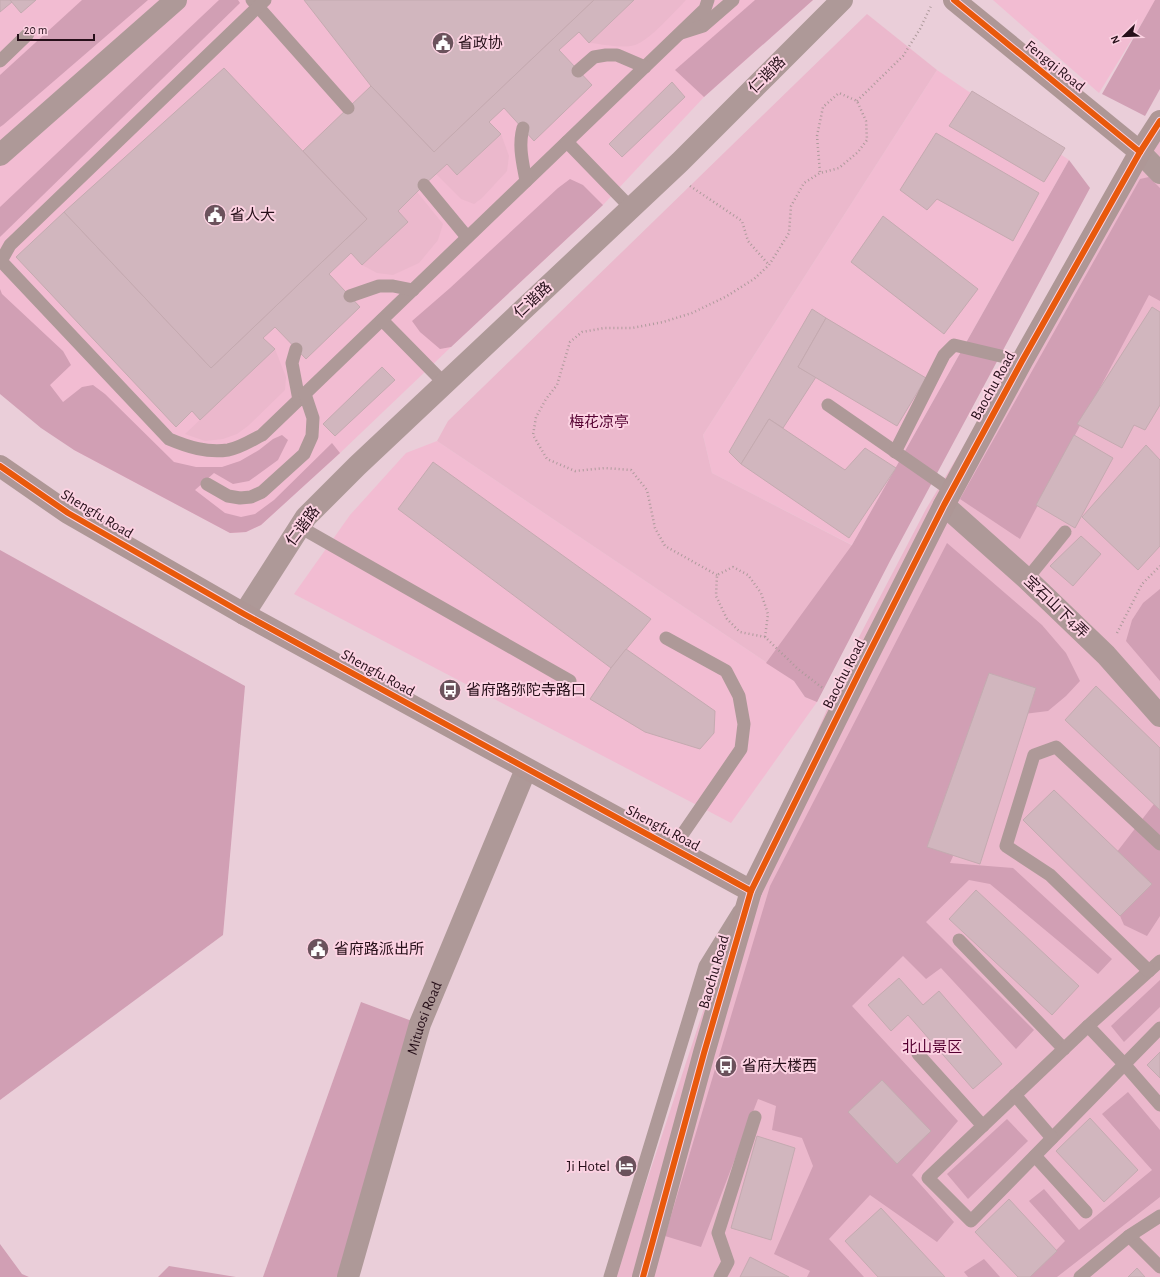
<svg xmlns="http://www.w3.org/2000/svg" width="1160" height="1277" viewBox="0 0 1160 1277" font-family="'Alegreya Sans','Noto Sans SC',sans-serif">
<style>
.built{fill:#f2bcd2}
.green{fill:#ebb8cc}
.forest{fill:#d19fb4}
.building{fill:#d1b6be;stroke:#c4aab0}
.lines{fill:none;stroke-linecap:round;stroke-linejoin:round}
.path{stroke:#ad9a9b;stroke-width:2.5;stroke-dasharray:1 3;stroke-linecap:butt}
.lane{stroke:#ae9998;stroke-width:13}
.street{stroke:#ae9998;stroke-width:22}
.secondary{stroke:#ae9796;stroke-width:22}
.cycleway-casing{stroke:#fcd2e2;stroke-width:8}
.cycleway{stroke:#e8590c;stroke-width:6}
.labels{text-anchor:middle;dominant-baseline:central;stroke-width:4;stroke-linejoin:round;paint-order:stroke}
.poi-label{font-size:15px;fill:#260f19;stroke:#fcd2e2;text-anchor:start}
.street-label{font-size:15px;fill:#260f19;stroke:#fcd2e2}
.park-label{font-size:15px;fill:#550031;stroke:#fcd2e2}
</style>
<rect width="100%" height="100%" fill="#eaced9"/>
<!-- built -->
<g class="built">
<polygon points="0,0 813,0 704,97 603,205 451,347 340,453 261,525 246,532 230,533 74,450 0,370"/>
<polygon points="993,0 1156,0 1099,93"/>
<polygon points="937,70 1069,160 852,545 712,473 703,435"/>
<polygon points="437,441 794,681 805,697 817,702 731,823 294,594 350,515 406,453"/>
</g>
<!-- green -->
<g class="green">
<path d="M634,0h52c-11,11 -37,41 -51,45 -14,4 -32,-1 -46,-2z"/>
<polygon points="867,14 937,70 703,435 712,473 869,554 817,702 805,697 794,681 437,441 448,421"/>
<polygon points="1160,119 1160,1277 615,1277 731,927 858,639 926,509"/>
<polygon points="501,134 509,156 507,171 482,198 474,204 461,199 436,174 447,164 458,175"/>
<polygon points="417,192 443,224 438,240 419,263 393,275 377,273 362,265 408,222 398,211"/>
<polygon points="275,349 286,377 285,390 248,426 237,434 223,439 205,441 185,434"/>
</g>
<!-- forest -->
<g class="forest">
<polygon points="82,0 148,0 3,125 0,127 0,75"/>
<polygon points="219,0 238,0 240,3 0,237 0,207"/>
<polygon points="755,0 813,0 704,97 675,70"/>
<polygon points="1155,0 1160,0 1160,89 1145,116 1102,94"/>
<polygon points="1069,160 1090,188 890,561 817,702 805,697 794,681 766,663 852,545"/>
<polygon points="1149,177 1160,188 1160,301 1149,295 1020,539 960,499 1140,179"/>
<polygon points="570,179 583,185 603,205 451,347 440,349 420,332 412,321 450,288 558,188"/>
<polygon points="0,289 2,294 63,351 71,365 50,385 63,402 82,387 93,385 105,394 174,462 196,467 222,467 240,461 259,450 273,439 282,435 288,440 278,460 249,481 233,484 214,473 195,490 225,513 241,517 255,514 274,500 332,443 340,453 261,525 246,532 230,533 74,450 41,428 0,394"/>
<polygon points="947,543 1042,625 1066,653 1080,681 1066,696 1048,711 1015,715 950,863 1013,868 1112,959 1098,974 990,884 969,880 926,922 1034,1030 1016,1049 941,968 926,979 903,956 852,1006 958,1121 912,1175 954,1222 937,1242 870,1195 829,1239 864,1277 807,1277 810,1271 774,1254 813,1166 802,1138 772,1130 776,1106 758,1099 701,1247 665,1236 770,886"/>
<polygon points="0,550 245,686 223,935 0,1100"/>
<polygon points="1160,589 1160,681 1126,641 1132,620 1143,603"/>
<polygon points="1154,804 1160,810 1160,916 1147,936 1124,925 1120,916 1152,884 1113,857"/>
<polygon points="1160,980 1160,1007 1124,1042 1111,1026"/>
<polygon points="361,1002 420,1024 348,1277 263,1277"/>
<polygon points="1128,1092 1160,1130 1160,1197 1057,1277 1030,1277 1065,1241 1029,1201 1044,1189 1079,1230 1152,1170 1102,1114"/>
<polygon points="1007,1119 1028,1141 968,1199 947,1174"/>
<polygon points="0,1244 22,1274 29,1277 0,1277"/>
<polygon points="984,1259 1000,1277 968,1277 964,1272"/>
<polygon points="169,1266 236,1277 158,1277"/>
</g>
<!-- building -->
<g class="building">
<polygon points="0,0 10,0 12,2 0,12"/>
<polygon points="10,0 36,0 21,13"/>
<polygon points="304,0 594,0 434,152 371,86"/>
<polygon points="594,0 634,0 589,43 579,32 559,50 592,85 534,141 504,108 489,122 501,134 457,175 447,164 424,185 398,211 408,222 362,265 351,253 329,274 360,307 306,359 275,327 263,338 275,349 200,420 192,411 176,427 16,257 64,212 211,368 367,219 303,151 371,86 434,152"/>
<polygon points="224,68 367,219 211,368 64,212"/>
<polygon points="672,82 685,97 622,157 609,144"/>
<polygon points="972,91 1065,148 1044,182 949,126"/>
<polygon points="936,133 1039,193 1013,241 937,199 927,210 900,190"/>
<polygon points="883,216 978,289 944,334 851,262"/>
<polygon points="1152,307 1160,312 1160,405 1145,430 1134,425 1122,448 1077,424"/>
<polygon points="812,309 826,318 798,367 816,377 783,428 769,419 741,464 729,452"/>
<polygon points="826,318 926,378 897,426 798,367"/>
<polygon points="382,367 395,380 335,436 323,424"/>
<polygon points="769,419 845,470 865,448 896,468 849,538 741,464"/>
<polygon points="1074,435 1113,458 1075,528 1036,505"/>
<polygon points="1146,445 1160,460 1160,546 1138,570 1082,517"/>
<polygon points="433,462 651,619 611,668 398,509"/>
<polygon points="1081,536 1101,554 1073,586 1050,566"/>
<polygon points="626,649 715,711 714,733 700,749 645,732 590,699 611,668"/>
<polygon points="989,673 1036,688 980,864 927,847"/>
<polygon points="1096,686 1160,748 1160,810 1065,720"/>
<polygon points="1054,790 1152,884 1120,916 1023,820"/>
<polygon points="976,890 1079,986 1052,1015 949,919"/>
<polygon points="899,978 923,1005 939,991 1002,1064 973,1089 908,1015 891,1031 868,1005"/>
<polygon points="1160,1052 1160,1078 1147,1065"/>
<polygon points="882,1080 931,1131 897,1164 848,1112"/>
<polygon points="1090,1118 1138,1170 1104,1202 1056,1151"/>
<polygon points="757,1136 795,1148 771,1240 731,1228"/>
<polygon points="1009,1199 1057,1251 1030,1277 1018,1277 975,1232"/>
<polygon points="881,1208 945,1277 878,1277 845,1241"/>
<polygon points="750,1257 789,1277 740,1277"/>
<polygon points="1137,1268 1145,1277 1128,1277"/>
</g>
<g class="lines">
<!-- path -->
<g class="path">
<polyline points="857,101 903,56 920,29 931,6"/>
<polyline points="690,186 742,221 748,241 769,265"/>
<polyline points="717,575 665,546 655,528 647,490 631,470 605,468 575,471 547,459 533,435 536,417 546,399 557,385 570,342 582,332 604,328 632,328 663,322 692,313 727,296 754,279 769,265 789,233 791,206 804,183 820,173 839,168 858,152 867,140 866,121 857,101 839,93 823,107 817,136 820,173"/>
<polyline points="1117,633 1142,584 1160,566"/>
<polyline points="765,637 768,614 761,593 748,575 733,567 717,575 716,596 727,619 740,632 765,637 798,669 824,689"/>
</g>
<!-- lane -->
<g class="lane">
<polyline points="252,0 348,108"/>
<path d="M265,0l-255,245 -9,16 168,178c19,8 38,14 59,11 12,-2 24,-10 34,-15l443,-426 3,-9"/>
<polyline points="681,33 703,26 733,0"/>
<polyline points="0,61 28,34"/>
<polyline points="578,71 594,57 606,55 617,55 645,67"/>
<path d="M523,128c-5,18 0,36 3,53"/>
<polyline points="567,142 631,208"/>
<polyline points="424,185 467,237"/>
<polyline points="350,296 379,286 393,286 413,290"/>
<polyline points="382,320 444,383"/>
<polyline points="296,349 292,363 299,400"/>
<polyline points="828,405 952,491"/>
<polyline points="895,452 944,355 954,345 1022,361"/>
<polyline points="207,484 228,496 240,498 251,497 262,492 304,454 312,436 313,418 305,394"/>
<polyline points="300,527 570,681"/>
<polyline points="1027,579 1065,532"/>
<polyline points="666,638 726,671 739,696 744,724 741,749 673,848"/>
<polyline points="959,940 1064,1049"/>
<polyline points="1160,961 1088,1026 928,1178 971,1221 1160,1028"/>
<polyline points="1149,971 1050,875 1006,846 1034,755 1056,747 1160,844"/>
<polyline points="1088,1026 1125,1065 1160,1105"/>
<polyline points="918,1054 983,1126"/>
<polyline points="1015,1095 1052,1138"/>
<polyline points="1035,1156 1086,1212"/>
<polyline points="1129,1236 1160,1267"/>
<polyline points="610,1277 705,966 739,911"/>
<polyline points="720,1277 728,1262 718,1233 755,1117"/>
<polyline points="1080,1277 1129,1236 1160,1216"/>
</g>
<!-- street -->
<g class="street">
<polyline points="1140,152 1160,173"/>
<polyline points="0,155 176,0"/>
<polyline points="944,505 1027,579 1106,655 1160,716"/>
<polyline points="244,614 306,517 357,466 680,162 842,0"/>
<path id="s1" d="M348,1277l72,-253 106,-255"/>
</g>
<!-- secondary -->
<g class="secondary">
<polyline points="954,0 1140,152"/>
<polyline points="0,466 68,513 244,614 751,891"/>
<polyline points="643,1277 704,1053 751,891 861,669 944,505 1022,361 1140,152 1160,121"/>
</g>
<!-- cycleway casing -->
<g class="cycleway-casing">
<g id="cycleway">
<polyline points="954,0 1140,152"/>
<polyline points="0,466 68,513 244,614 751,891"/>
<polyline points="643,1277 704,1053 751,891 861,669 944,505 1022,361 1140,152 1160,121"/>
</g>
</g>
<!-- cycleway -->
<use href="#cycleway" class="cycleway"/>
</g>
<!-- icons -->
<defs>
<g id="civic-disc" transform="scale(1.15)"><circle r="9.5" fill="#6b525c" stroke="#fcd2e2"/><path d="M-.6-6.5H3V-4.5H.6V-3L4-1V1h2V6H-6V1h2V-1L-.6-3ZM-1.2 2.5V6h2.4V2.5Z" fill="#fff"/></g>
<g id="bus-disc" transform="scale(1.15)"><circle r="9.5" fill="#6b525c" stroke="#fcd2e2"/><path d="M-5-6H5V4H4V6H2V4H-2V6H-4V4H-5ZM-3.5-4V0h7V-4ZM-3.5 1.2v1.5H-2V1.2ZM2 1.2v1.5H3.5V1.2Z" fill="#fff"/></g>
<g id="hotel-disc" transform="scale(1.15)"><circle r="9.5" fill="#6b525c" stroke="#fcd2e2"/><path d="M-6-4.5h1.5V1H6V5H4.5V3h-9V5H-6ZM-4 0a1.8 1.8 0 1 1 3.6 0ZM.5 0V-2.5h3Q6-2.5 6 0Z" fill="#fff"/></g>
</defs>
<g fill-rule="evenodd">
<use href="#civic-disc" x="443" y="43"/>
<use href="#civic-disc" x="215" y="215"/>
<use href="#bus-disc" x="450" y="690"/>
<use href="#civic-disc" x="318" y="949"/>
<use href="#bus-disc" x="726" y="1066"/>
<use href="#hotel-disc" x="626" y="1166"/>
</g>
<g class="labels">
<!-- poi labels -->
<g class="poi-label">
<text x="458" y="43">省政协</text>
<text x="230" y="215">省人大</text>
<text x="466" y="690">省府路弥陀寺路口</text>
<text x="334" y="949">省府路派出所</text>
<text x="742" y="1066">省府大楼西</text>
<text x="610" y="1166" text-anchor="end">Ji Hotel</text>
</g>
<!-- street labels -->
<g class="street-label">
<text transform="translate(1055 66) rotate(39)">Fengqi Road</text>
<text transform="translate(767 75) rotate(-45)">仁谐路</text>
<text transform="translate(533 300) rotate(-43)">仁谐路</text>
<text transform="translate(993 386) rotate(-61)">Baochu Road</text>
<text transform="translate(97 514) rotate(31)">Shengfu Road</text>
<text transform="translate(303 526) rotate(-53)">仁谐路</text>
<text transform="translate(1056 607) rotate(44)">宝石山下4弄</text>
<text transform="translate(378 673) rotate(29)">Shengfu Road</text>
<text transform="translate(844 674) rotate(-63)">Baochu Road</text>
<text transform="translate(663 828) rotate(28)">Shengfu Road</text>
<text transform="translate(714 972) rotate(-74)">Baochu Road</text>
<text stroke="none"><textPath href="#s1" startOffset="270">Mituosi Road</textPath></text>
</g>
<!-- park labels -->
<g class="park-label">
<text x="599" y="422">梅花凉亭</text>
<text x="932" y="1047">北山景区</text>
</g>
</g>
<!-- north arrow -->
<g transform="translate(1124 36) rotate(247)" stroke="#fcd2e2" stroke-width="3" paint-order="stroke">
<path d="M0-3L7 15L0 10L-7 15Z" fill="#260f19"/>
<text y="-6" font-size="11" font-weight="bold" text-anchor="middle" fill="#260f19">N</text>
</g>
<!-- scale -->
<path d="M18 34v6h76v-6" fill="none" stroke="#260f19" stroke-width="2"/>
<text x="24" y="34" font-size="12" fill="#260f19" stroke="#fcd2e2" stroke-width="3" paint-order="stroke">20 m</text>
</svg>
